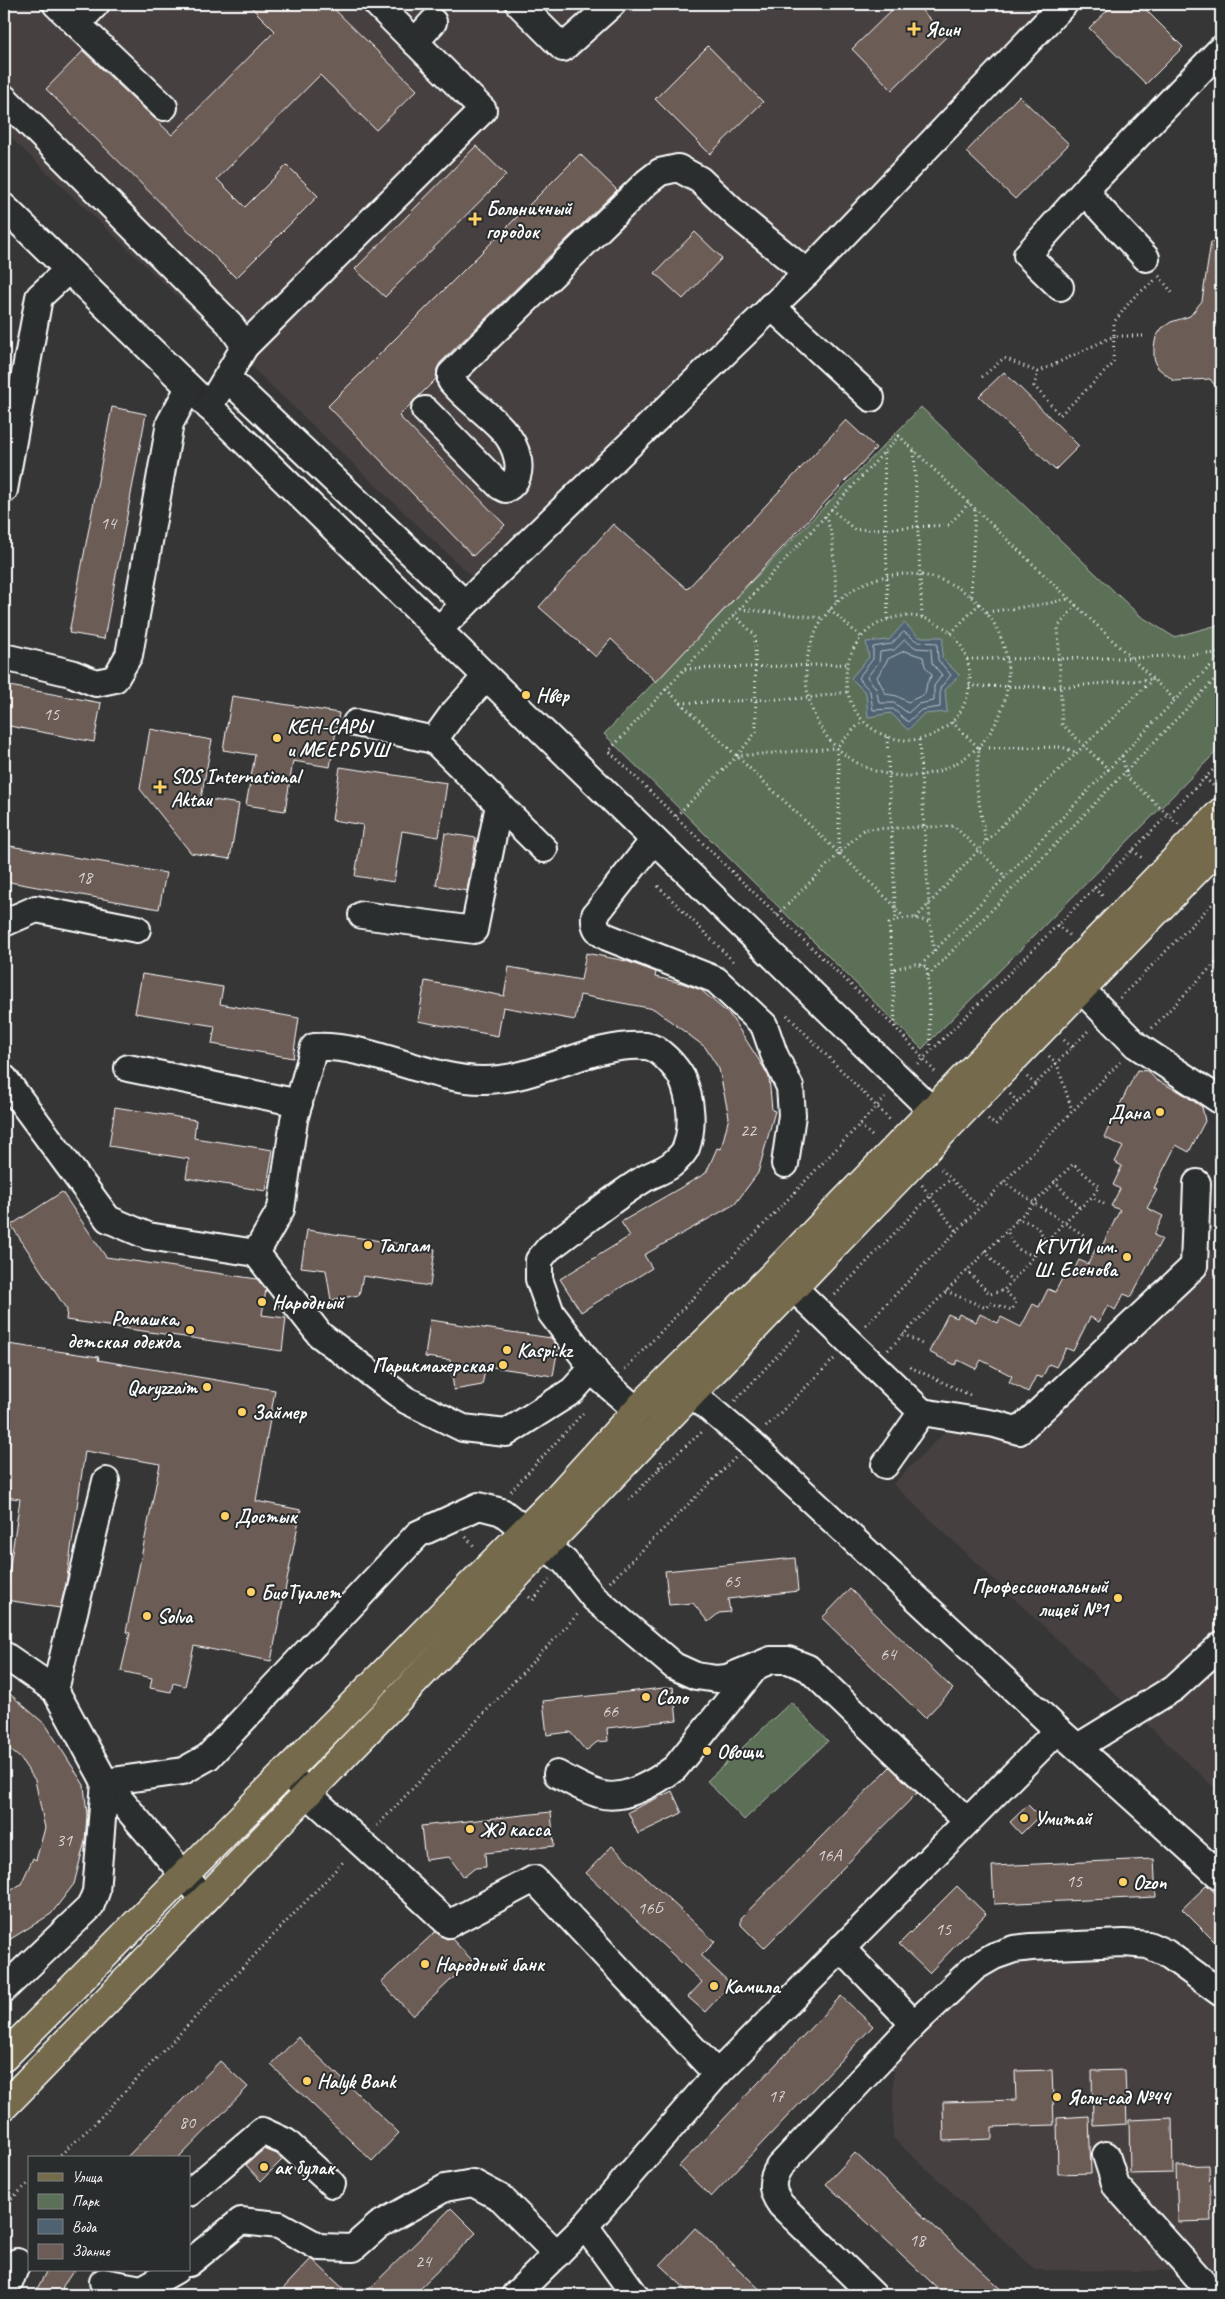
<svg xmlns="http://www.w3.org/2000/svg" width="1225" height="2299" viewBox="0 0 1225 2299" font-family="Caveat,sans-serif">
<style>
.built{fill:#474140}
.green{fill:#5c7059;stroke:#aeb8ac}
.water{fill:#4f6272;stroke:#95a1aa}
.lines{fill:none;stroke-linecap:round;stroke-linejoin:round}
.shore{stroke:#b9c0c7;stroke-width:1}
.building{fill:#6c5b56;stroke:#fff}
.minor-casing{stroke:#fff;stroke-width:30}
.major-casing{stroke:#fff;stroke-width:31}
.path{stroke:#fff;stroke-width:3;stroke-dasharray:1 4;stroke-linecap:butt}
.minor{stroke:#2a2d2e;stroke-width:26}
.major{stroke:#746b4b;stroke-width:28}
.poi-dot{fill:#ffd166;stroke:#2a2d2e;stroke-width:2}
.labels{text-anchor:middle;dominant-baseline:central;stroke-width:4;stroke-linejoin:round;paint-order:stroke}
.number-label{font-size:18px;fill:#dad6d5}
.poi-label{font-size:20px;font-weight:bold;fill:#fff;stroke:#2a2d2e;text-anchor:start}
</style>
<rect width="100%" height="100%" fill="#373636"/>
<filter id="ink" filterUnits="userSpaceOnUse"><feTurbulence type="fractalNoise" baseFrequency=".02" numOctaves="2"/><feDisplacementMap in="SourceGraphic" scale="10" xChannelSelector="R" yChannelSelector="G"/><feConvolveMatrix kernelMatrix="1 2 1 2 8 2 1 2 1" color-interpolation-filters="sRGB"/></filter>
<g filter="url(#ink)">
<!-- built -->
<g class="built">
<polygon points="4,4 1056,4 771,306 471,576 4,131"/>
<polygon points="1218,1245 1221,1249 1221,1794 893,1484 947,1430 1033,1437"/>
<polygon points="1168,1958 1221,2007 1221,2285 1178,2271 1036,2270 893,2138 894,2055 1003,1962"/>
</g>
<!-- green -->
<g class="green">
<polygon points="921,407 1139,615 1174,637 1221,624 1221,747 922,1049 604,734"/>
<polygon points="791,1702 828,1741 744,1820 707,1781"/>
</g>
<!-- water -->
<polygon class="water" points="904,623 919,637 943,637 942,658 959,675 945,690 947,712 923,714 908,730 891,713 868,717 866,693 851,678 869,657 866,642 889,640"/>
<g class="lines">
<!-- shore -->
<g class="shore">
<polygon points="904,632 918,642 937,643 938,660 951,675 940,688 940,707 921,710 908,722 893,709 873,710 870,691 858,678 873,659 873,647 891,644"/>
<polygon points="905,640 916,648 931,649 932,663 942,675 934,686 934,701 918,704 908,713 894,703 879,703 876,688 867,677 879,662 880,652 894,650"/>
<polygon points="905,651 923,657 925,666 932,675 927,683 925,694 908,702 897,696 886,694 877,677 888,659"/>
</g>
</g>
<!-- building -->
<g class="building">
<polygon points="248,4 329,4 417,90 376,130 320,75 217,179 245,207 287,165 318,196 236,278 46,89 83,51 172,135 275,31"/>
<polygon points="898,4 915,4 947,36 892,90 852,49"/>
<polygon points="1114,4 1140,4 1183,47 1146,84 1089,28"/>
<polygon points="708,46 763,102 710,154 655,99"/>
<polygon points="1019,96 1069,144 1015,199 966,152"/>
<polygon points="476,146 506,175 385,297 355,269"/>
<polygon points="580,154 617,190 440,363 437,369 436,379 399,416 505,525 473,556 328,406"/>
<polygon points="695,232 722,258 683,299 655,273"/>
<polygon points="1211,242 1221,243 1221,393 1210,379 1174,381 1158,368 1154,358 1154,347 1156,337 1162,328 1171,322 1190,316 1202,301"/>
<polygon points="1004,372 1079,446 1055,470 979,396"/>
<polygon points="112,407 146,414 104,639 69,633"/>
<polygon points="846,420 876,448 656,682 611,639 596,657 539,607 613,524 687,589"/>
<polygon points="4,685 101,703 94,742 4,725"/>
<polygon points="232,696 339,713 330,767 293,761 285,811 246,805 255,755 223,750"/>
<polygon points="150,729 212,740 201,798 239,804 230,859 191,853 140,789"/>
<polygon points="340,767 447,783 439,837 402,831 394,882 355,876 363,825 332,820"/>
<polygon points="445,833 476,838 467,891 436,885"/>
<polygon points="4,845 166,873 159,909 4,881"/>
<polygon points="586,953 626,961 656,972 655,977 682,983 701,990 730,1015 764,1068 769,1077 772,1110 775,1111 758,1173 735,1204 644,1255 652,1268 581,1312 560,1279 630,1236 621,1222 706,1173 717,1148 721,1149 729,1117 719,1069 705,1047 654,1009 580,995 575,1020 503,1007 498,1036 418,1021 425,981 504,996 509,967 581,980"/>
<polygon points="142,974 223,987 220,1004 299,1018 293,1058 212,1044 215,1026 135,1013"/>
<polygon points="1137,1070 1148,1071 1156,1080 1180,1092 1202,1107 1205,1121 1189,1152 1176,1145 1154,1188 1157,1190 1147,1208 1163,1216 1154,1235 1162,1239 1131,1297 1124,1294 1115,1310 1108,1305 1099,1322 1090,1317 1073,1351 1066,1348 1056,1367 1049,1364 1042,1378 1036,1376 1028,1392 1009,1382 1012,1376 981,1360 976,1369 958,1360 955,1365 929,1352 948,1314 957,1318 959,1314 976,1322 980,1314 998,1323 1001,1317 1021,1327 1033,1304 1039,1307 1048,1289 1055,1292 1064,1275 1070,1278 1079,1260 1088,1264 1097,1246 1101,1248 1120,1210 1111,1206 1120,1189 1113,1185 1122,1166 1115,1162 1123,1147 1104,1137"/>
<polygon points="115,1107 196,1120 194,1138 273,1150 266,1191 186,1178 189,1159 109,1146"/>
<polygon points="62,1192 106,1257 257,1279 266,1290 262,1315 286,1318 282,1351 66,1320 67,1310 11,1225"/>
<polygon points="307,1230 435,1249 430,1286 363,1276 359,1295 331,1300 326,1270 301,1267"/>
<polygon points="430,1320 551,1338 558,1347 553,1376 486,1366 482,1385 454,1390 450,1360 425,1357"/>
<polygon points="8,1344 99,1357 98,1360 275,1390 256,1501 301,1510 271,1661 194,1646 185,1686 173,1683 171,1692 150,1688 152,1678 121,1671 130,1633 126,1632 160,1464 85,1451 66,1584 60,1608 5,1600 20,1499 4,1497 4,1375"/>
<polygon points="795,1558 798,1591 728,1599 730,1612 719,1613 708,1622 693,1603 669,1605 665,1571"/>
<polygon points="850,1589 953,1689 925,1718 822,1618"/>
<polygon points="673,1687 677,1720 607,1728 608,1741 597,1742 586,1751 570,1732 547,1735 543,1701"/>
<polygon points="4,1689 46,1725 84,1785 87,1815 85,1841 74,1884 51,1914 4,1943 4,1895 21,1884 33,1858 36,1860 45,1828 35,1780 20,1758 4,1745"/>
<polygon points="890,1767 917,1793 764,1948 741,1925 741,1918"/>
<polygon points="672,1791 682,1813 638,1834 628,1812"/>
<polygon points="1028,1805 1039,1816 1021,1834 1010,1822"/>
<polygon points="551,1812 554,1846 485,1853 486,1867 475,1868 464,1877 449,1857 425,1860 421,1826"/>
<polygon points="612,1846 715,1942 701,1956 731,1984 705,2012 688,1997 702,1982 586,1873"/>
<polygon points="1154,1859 1156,1897 994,1904 992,1866"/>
<polygon points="1207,1885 1221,1899 1221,1948 1182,1909"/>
<polygon points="957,1886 986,1914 929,1973 899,1944"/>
<polygon points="435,1932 447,1939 451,1938 472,1960 413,2016 381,1982"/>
<polygon points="841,1996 873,2026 711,2197 679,2166"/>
<polygon points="298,2037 399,2133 372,2161 271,2065"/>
<polygon points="220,2061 248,2087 179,2158 126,2158"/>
<polygon points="1052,2070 1054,2125 992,2127 992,2139 944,2141 943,2102 1016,2100 1015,2071"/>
<polygon points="1125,2070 1127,2124 1093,2126 1092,2071"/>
<polygon points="1089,2116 1091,2173 1058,2174 1057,2118"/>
<polygon points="1172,2118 1173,2173 1130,2174 1129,2120"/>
<polygon points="264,2149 277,2154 282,2160 261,2181 246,2165"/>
<polygon points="855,2153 1008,2295 945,2295 826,2184"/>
<polygon points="1209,2165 1211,2221 1178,2222 1176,2166"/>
<polygon points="451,2208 476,2233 413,2295 363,2295"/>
<polygon points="695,2228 766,2295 692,2295 660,2265"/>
<polygon points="311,2259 313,2260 350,2295 277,2295"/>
<polygon points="47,2270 74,2270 63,2286 61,2295 40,2295 41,2291 37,2289"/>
</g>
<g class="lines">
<!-- minor casing -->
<g class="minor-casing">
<g id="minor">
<polyline points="56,4 164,107"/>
<polyline points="519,4 563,48 612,4"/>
<polyline points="77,24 96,4"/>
<polyline points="415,42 433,22"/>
<polyline points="4,98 229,323 245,346"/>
<polyline points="4,207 948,1126"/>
<polyline points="1146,258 1091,199 1090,185 1221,49"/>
<polyline points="1060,287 1027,255 1090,185"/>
<polyline points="771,306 871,398"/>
<polyline points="227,378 465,604"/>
<polyline points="209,407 245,346 483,110 377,4"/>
<path d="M425,410l75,76 6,3c23,-13 10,-45 -4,-60 -16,-17 -36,-30 -51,-48v-7l196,-192 13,-10 18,-4 22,12 39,37 68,56"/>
<polyline points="4,490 39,297 68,270"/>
<polyline points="438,630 807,273 1064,4"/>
<polyline points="4,657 71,673 96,683 115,679 129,655 170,423 189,388"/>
<polyline points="356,723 434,740 452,715 486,677"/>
<polyline points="434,740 544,849"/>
<path d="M654,840l-59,75c-1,12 2,16 12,22l109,43 48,45 10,29 16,33 2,28 -7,49"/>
<polyline points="362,915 474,930 499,805"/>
<polyline points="4,923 36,909 137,929"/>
<polyline points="1066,974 1136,1045 1221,1101"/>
<polyline points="128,1068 299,1103"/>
<polyline points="4,1078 108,1219 148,1236 256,1253 320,1335 406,1400 463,1428 506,1433 572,1391 593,1368"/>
<path d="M256,1253l25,-44 13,-89 20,-73c58,-3 112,33 170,33 56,0 106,-38 162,-34 13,1 30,21 36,32 9,21 12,48 4,70 -2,5 -11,14 -15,17 -8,6 -19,9 -27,14 -33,20 -63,46 -95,69l-10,12v19l12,34 50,66 56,49"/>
<polyline points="777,1272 922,1412 885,1465"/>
<polyline points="675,1379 750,1443 1058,1730 1221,1877"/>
<polyline points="922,1412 995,1424 1019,1431 1194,1266 1197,1183"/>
<polyline points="106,1481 55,1690 105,1782 205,1900"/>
<polyline points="4,1655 55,1690"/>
<polyline points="1078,1747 1174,1688 1221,1645"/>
<polyline points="286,1771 308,1794 449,1924 534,1879 717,2074"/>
<path d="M557,1774c13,7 28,16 42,20 25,8 58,-13 76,-26l80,-100"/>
<polyline points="105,1782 183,1771 208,1757 418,1534 479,1506 502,1512 565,1562 594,1598 674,1666 696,1676 717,1679 727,1678 771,1660 788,1660 808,1668 966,1820"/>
<polyline points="841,1948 914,2024"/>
<polyline points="4,1989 90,1907 96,1892 105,1782"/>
<polyline points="1106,2155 1116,2186 1214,2295"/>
<polyline points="189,2193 262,2131 286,2142 332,2184"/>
<polyline points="585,2226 635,2295"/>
<polyline points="189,2263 241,2221 279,2225 319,2247 353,2248 379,2225 445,2188 473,2183 501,2198 557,2254"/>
<polyline points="103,2282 142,2289 176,2270"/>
<polyline points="4,2283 10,2281 17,2262"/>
<polyline points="515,2295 585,2226 717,2074 1058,1730"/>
<path d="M873,2295l-92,-90c-10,-14 -11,-23 -2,-38l135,-143 61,-57 19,-11 20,-7 17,-2 93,-4 24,2 18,8 55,40"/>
</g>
</g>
<!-- major casing -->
<g class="major-casing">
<g id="major">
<polyline points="4,2057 556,1499 637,1410 777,1271 1221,812"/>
<path d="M4,2106c408,-417 809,-843 1217,-1261"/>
</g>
</g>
<!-- path -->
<g class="path">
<polyline points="1159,276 1174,295"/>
<polygon points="1114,336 1113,364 1060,415 1034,386 1038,372"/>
<polyline points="1143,336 1114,336 1114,322 1133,298 1155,280"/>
<polyline points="982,377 1004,358 1038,372"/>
<polyline points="914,451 922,617"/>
<polyline points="884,453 888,619"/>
<polyline points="831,509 855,530 949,525 969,503"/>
<polyline points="825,516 832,534 837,602"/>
<circle cx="907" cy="675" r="101"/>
<polyline points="971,596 975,509"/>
<polyline points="1076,605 1058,627 1062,724 1109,770"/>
<polyline points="740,609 823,618"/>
<polyline points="830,609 861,637"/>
<polyline points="987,612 1045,604 1068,599"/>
<polyline points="734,615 755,635 756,732 737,756"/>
<circle cx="908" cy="678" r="62"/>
<polyline points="951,633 980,603"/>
<polyline points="967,659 1131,658 1221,653"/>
<polyline points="685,669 847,664"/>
<polyline points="666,689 895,906 903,917"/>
<polyline points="681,703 808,698 847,692"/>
<polyline points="952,722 979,748 976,785 986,842"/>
<polyline points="887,737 896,921"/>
<polyline points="919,740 930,923"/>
<polyline points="979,748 1062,747 1077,753"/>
<polyline points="1122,756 1127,777 1178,824"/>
<polyline points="1205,778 1217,789"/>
<polyline points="676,816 737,756 835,748"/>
<polyline points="1133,850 1143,859"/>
<polyline points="839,854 839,769 836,748 862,721"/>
<polyline points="658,886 735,963"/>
<polyline points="1094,888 1105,898"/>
<polyline points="777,915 864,829 954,826 1006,877"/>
<polyline points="916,918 998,829 1153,679 1061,687 969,686"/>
<polyline points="1057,925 1069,935"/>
<polyline points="921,965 1175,700 1221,656"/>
<path d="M893,969l-4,-45c15,-8 26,-8 41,-1l4,28"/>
<polyline points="928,976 1221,673"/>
<polyline points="1120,998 1221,895"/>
<polyline points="787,1015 891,1121"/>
<polyline points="895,1027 728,868 609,751 899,436 1175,700"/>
<polyline points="1152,1028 1221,957"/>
<polyline points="1064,1040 1073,1048"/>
<polyline points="931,1050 927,967 915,964 893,969 895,1027 937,1074"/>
<polyline points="1049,1056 1057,1064 1072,1110"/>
<polyline points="918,1064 1221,762"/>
<polyline points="1027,1077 1036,1085"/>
<polyline points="1010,1094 1018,1102"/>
<polyline points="988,1119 995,1125 1090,1029"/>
<polyline points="860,1125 873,1137"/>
<polyline points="941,1169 979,1207"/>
<polyline points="1054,1181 1080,1208"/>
<polyline points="1003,1182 1085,1236"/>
<polyline points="922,1185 956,1231"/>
<path d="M1016,1219c18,4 22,6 30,23"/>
<path d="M1007,1228c4,17 10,24 28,27"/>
<polyline points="985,1251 1012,1281"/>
<polyline points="966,1270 990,1294 1004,1290"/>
<polyline points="946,1291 986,1308 990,1303 1012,1310 1016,1302 1004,1290 1012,1281 1064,1222 1092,1197 1104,1204"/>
<polyline points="835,1295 930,1196 951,1179"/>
<polyline points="866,1325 1120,1062"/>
<polyline points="903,1334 922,1344"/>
<polyline points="888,1350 1073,1164 1099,1186 1092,1197"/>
<polyline points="910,1367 970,1395"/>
<polyline points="625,1369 885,1098"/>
<polyline points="735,1401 803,1328"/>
<polyline points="766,1427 834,1359"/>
<polyline points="659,1469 702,1432"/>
<polyline points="511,1491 583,1413"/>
<polyline points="629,1500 658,1470 662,1460"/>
<polyline points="466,1537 475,1547"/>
<polyline points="610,1582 735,1458"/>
<polyline points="529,1597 533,1600 550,1580"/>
<polyline points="377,1826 579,1613"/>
<polyline points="57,2158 93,2125 345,1860"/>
<polyline points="4,2205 29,2183"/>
</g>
<!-- minor -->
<use href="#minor" class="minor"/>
<!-- major -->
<use href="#major" class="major"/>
</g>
</g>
<!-- markers -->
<g class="poi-dot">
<path d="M911.5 21.5h5v5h5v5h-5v5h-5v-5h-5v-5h5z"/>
<path d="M472.5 211.5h5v5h5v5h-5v5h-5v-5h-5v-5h5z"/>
<circle cx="526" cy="695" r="5"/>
<circle cx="277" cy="738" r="5"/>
<path d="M157.5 779.5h5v5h5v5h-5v5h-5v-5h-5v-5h5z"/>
<circle cx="1160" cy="1112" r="5"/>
<circle cx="368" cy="1245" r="5"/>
<circle cx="1127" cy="1257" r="5"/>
<circle cx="262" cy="1302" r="5"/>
<circle cx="190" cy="1330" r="5"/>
<circle cx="507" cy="1350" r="5"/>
<circle cx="503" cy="1365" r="5"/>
<circle cx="207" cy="1387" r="5"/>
<circle cx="242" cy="1412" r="5"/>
<circle cx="225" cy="1516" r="5"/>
<circle cx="251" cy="1592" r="5"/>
<circle cx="1118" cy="1598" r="5"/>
<circle cx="147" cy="1616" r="5"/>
<circle cx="646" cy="1697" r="5"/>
<circle cx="707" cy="1751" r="5"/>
<circle cx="1024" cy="1818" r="5"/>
<circle cx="470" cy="1829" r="5"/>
<circle cx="1123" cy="1882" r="5"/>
<circle cx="425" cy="1964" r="5"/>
<circle cx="714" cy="1986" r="5"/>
<circle cx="307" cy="2081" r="5"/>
<circle cx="1057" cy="2097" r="5"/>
<circle cx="264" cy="2167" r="5"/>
</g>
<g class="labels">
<!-- number labels -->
<g class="number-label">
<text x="108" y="523">14</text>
<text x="51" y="714">15</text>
<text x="84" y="877">18</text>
<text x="748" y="1130">22</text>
<text x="732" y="1581">65</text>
<text x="888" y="1654">64</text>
<text x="610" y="1711">66</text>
<text x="64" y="1840">31</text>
<text x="829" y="1855">16А</text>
<text x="1074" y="1881">15</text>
<text x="650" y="1908">16Б</text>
<text x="943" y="1929">15</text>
<text x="776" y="2096">17</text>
<text x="187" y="2122">80</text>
<text x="917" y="2240">18</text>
<text x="423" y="2261">24</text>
</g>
<!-- poi labels -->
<g class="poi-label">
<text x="925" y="29">Ясин</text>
<text x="486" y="208">Больничный<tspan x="486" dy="23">городок</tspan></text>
<text x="536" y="695">Нвер</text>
<text x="287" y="726">КЕН-САРЫ<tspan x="287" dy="23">и МЕЕРБУШ</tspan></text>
<text x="171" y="776">SOS International<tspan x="171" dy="23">Aktau</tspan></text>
<text x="1150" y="1112" text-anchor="end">Дана</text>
<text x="378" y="1245">Талгам</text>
<text x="1117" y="1246" text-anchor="end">КГУТИ им.<tspan x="1117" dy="23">Ш. Есенова</tspan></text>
<text x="272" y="1302">Народный</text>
<text x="180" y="1318" text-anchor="end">Ромашка,<tspan x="180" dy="23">детская одежда</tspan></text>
<text x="517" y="1350">Kaspi.kz</text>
<text x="493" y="1365" text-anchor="end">Парикмахерская</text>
<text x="197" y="1387" text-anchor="end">Qaryzzaim</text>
<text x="252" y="1412">Займер</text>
<text x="235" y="1516">Достык</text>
<text x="1108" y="1586" text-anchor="end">Профессиональный<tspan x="1108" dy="23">лицей №1</tspan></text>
<text x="261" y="1592">БиоТуалет</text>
<text x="157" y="1616">Solva</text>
<text x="656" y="1697">Соло</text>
<text x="717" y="1751">Овощи</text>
<text x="1034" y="1818">Умитай</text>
<text x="480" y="1829">Жд касса</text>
<text x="1133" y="1882">Ozon</text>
<text x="435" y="1964">Народный банк</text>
<text x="724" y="1986">Камила</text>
<text x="317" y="2081">Halyk Bank</text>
<text x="1067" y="2097">Ясли-сад №44</text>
<text x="274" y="2167">ак булак</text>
</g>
</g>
<!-- margin -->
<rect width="1225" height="2299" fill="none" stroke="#2a2d2e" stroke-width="20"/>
<rect x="10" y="10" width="1205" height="2279" fill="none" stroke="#fff" stroke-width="2" filter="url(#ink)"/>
<!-- legend -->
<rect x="28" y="2156" width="162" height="115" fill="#2a2d2e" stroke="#7f8182"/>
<rect x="38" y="2173" width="25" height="8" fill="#746b4b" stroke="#7f8182"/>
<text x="72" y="2182" font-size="15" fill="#ffffff">Улица</text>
<rect x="38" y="2194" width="25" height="15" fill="#5c7059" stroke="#7f8182"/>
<text x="72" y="2206" font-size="15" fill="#ffffff">Парк</text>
<rect x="38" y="2219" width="25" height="15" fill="#4f6272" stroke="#7f8182"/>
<text x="72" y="2232" font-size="15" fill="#ffffff">Вода</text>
<rect x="38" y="2244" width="25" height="15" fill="#6c5b56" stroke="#7f8182"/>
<text x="72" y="2256" font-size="15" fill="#ffffff">Здание</text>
</svg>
